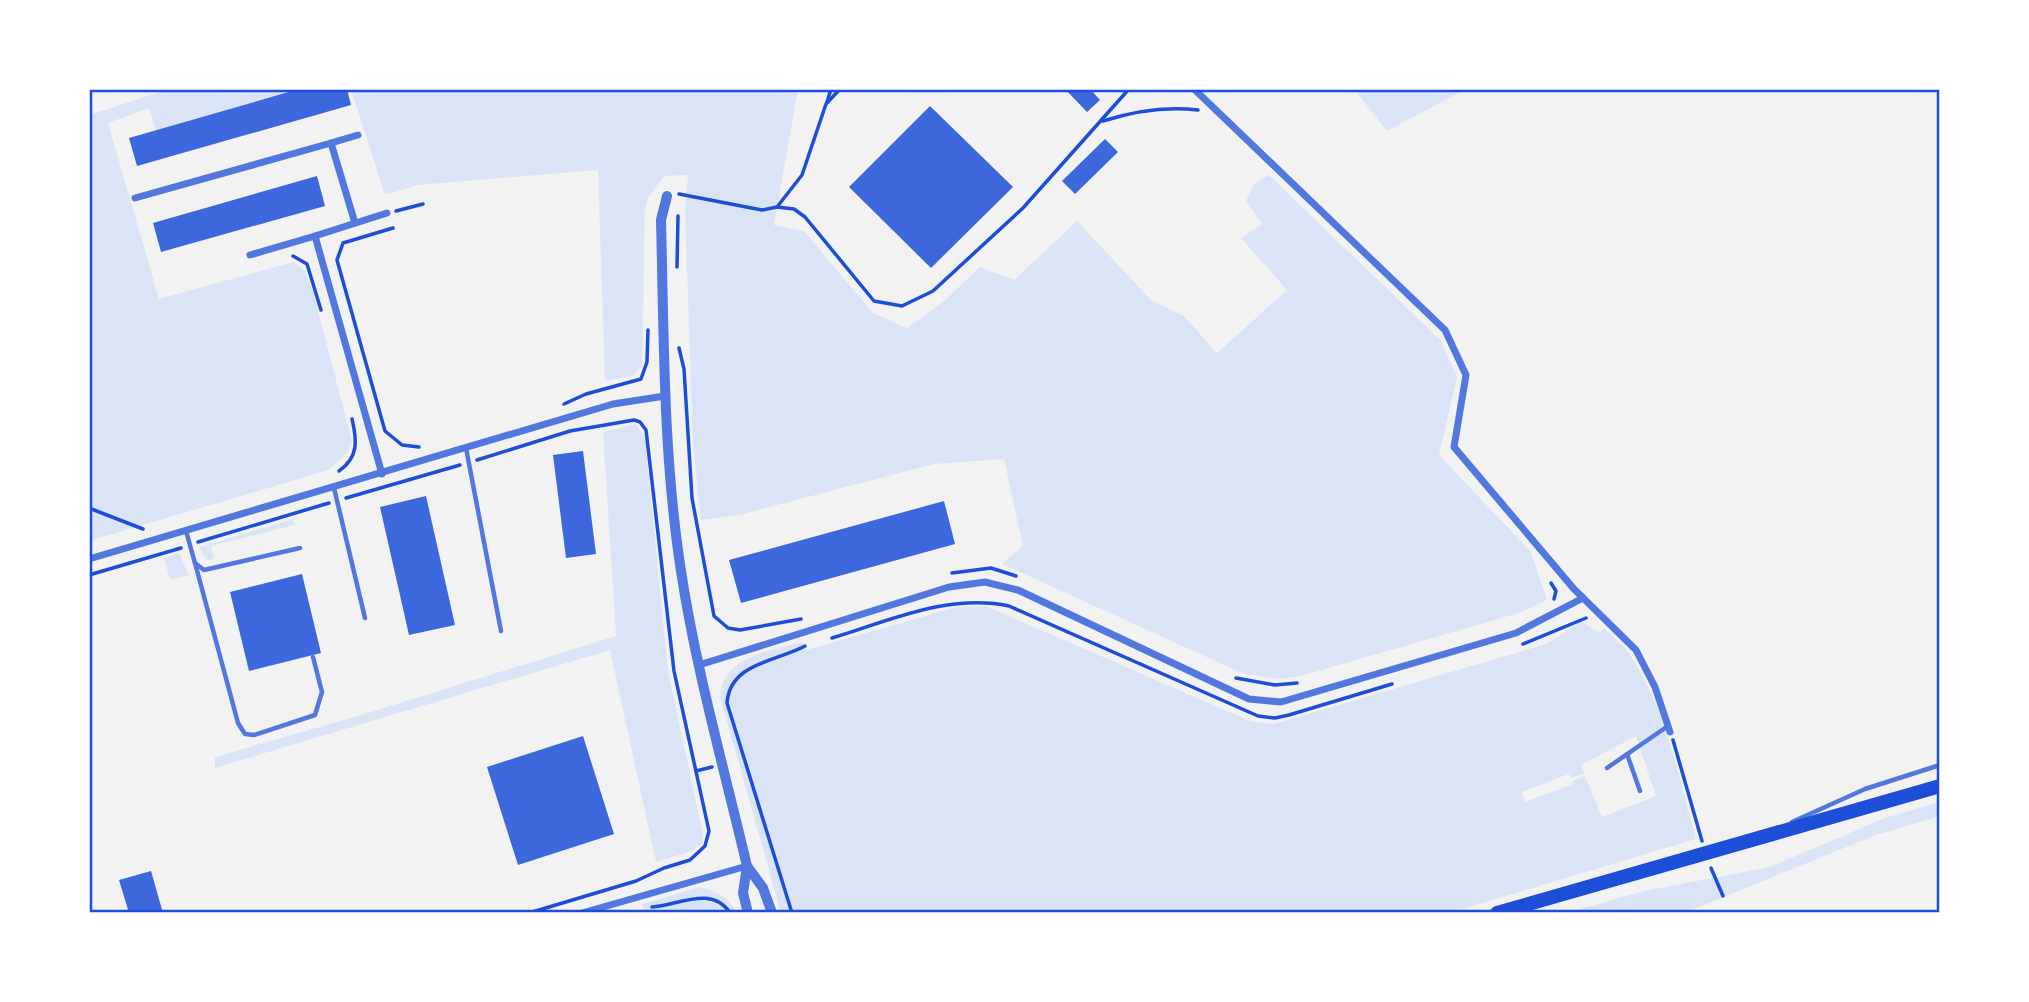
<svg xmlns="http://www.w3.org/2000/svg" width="2029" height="1002" viewBox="0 0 2029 1002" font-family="'Fira Sans Condensed',sans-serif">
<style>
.green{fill:#dbe4f7;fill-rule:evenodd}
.building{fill:#3d67dc}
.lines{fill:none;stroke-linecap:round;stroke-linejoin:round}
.path{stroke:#1d4ed8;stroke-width:3.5}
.service{stroke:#5277de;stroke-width:4.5}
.minor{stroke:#5277de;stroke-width:7}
.tertiary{stroke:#5277de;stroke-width:10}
.trunk{stroke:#1d4ed8;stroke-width:14}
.neatline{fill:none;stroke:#1d4ed8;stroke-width:2.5}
</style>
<rect width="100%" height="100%" fill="#f2f2f2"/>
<!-- green -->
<g class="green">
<polygon points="169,89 299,89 156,130 149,108 108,123 159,299 293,262 305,271 313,292 352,441 347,453 329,470 89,541 89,115"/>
<polygon points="351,89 798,89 774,225 804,231 873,313 907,328 943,302 980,267 1014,280 1077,221 1151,300 1184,316 1217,353 1287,290 1241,238 1262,224 1246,201 1253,185 1269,175 1441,341 1457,377 1439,455 1531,552 1547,600 1522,612 1301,676 1278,679 1244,674 1002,564 1023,546 1004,459 934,464 743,514 701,520 693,444 685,210 688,175 664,176 648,198 645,208 642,366 634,375 605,381 598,170 418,185 385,195"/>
<polygon points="1354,89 1466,89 1387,131"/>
<polygon points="636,424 645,437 668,672 703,834 702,843 692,851 656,862 610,650 215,768 215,757 358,716 616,636 603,432"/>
<polygon points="293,519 295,525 211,546 214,559 207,560 200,549 200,547"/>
<polygon points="179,553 189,575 170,580 164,558"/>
<path d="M986,606l264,115 24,3 272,-80 35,-22 19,11 4,-5c8,9 20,17 26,27 36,55 49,123 66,184l-247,74h-668l-61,-216c2,-41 51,-46 82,-55l4,8 151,-43zM1636,736l20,60 -54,21 -17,-41 -13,5 1,3 -48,18 -3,-10 47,-18 2,4 13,-5 -3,-8z"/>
<polygon points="1940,802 1940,816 1876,835 1684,913 1565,913 1644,891 1770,867 1885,818"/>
<path d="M700,887c18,5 28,10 37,26l-92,-1 -3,-8z"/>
</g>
<!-- building -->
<g class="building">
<polygon points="299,89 347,89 351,105 137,166 129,138"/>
<polygon points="1065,89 1090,89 1100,100 1087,112"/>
<polygon points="930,106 1013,187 931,268 849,187"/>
<polygon points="1105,139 1118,152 1075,194 1062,181"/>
<polygon points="317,176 325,206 161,252 153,223"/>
<polygon points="583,451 596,554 566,558 553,455"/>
<polygon points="426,496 455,625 409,635 380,507"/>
<polygon points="944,501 955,544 741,603 729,560"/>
<polygon points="302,574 321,653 249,671 230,592"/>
<polygon points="583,736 614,834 518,865 487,767"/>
<polygon points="151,871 163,913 129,913 119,880"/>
</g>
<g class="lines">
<!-- path -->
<g class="path">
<polyline points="827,102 831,89"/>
<path d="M1103,121c31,-10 63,-15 95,-11"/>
<polyline points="679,194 762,210 777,207 802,175 826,104 840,89"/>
<polyline points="777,207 794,209 805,217 874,301 902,306 933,291 1023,208 1129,89"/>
<polyline points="396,211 423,204"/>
<polyline points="393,228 343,243 337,260 385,431 402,445 419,447"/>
<polyline points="293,256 307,264 321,310"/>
<polyline points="677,267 678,216"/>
<polyline points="679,348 684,369 692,498 714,616 728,628 740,630 801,619"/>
<polyline points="564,404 586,394 641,379 647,362 648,330"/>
<polyline points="477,460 570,431 634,420 640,422 646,430 674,671 709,831 705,846 690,860 664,868 636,881 529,913"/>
<path d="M339,471c20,-14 18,-31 13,-52"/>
<polyline points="346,498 460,465"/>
<polyline points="89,508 143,529"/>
<polyline points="198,542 329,503"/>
<polyline points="952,573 991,568 1016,576"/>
<polyline points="89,575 181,548"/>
<polyline points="1551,583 1556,591 1554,599"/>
<path d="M832,638c57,-17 117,-45 177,-32l249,110 17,2 14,-3 103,-31"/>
<polyline points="1523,644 1586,618"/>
<polyline points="1236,678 1275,685 1297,683"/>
<polyline points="1673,740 1702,841"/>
<polyline points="696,771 712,767"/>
<polyline points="1711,868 1723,896"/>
<path d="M652,907c27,-2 60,-22 78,6"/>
<path d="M792,913l-65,-210c3,-40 48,-41 78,-57"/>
</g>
<!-- service -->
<g class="service">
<polyline points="466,448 501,631"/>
<polyline points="334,488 365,618"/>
<polyline points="186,531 195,563 204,570 300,548"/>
<polyline points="195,563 238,723 245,734 254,735 315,715 322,692 313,657"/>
<polyline points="1627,754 1640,791"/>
<polyline points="1607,768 1668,726"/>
<polyline points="1792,822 1865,789 1940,765"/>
</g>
<!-- minor -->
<g class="minor">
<polyline points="1194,89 1445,330 1466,375 1454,447 1574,589 1636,650 1655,687 1670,732"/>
<polyline points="331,143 358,135"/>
<polyline points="135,198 331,143 355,223"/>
<polyline points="250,255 315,236"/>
<polyline points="382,474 315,236 387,213"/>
<polyline points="89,559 613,404 665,396"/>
<polyline points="699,665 949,587 985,582 1018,590 1249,699 1281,702 1516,633 1583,598"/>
<polyline points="582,913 747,866"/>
</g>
<!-- tertiary -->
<g class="tertiary">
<path d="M667,196l-6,24c3,117 2,235 20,351 15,99 43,197 66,295l16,22 9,25"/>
<polyline points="747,866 743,893 748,913"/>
</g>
<!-- trunk -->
<polyline class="trunk" points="1497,913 1940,786"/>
</g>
<!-- border -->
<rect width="2029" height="1002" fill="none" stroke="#ffffff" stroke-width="182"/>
<rect x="91" y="91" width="1847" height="820" class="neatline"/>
</svg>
